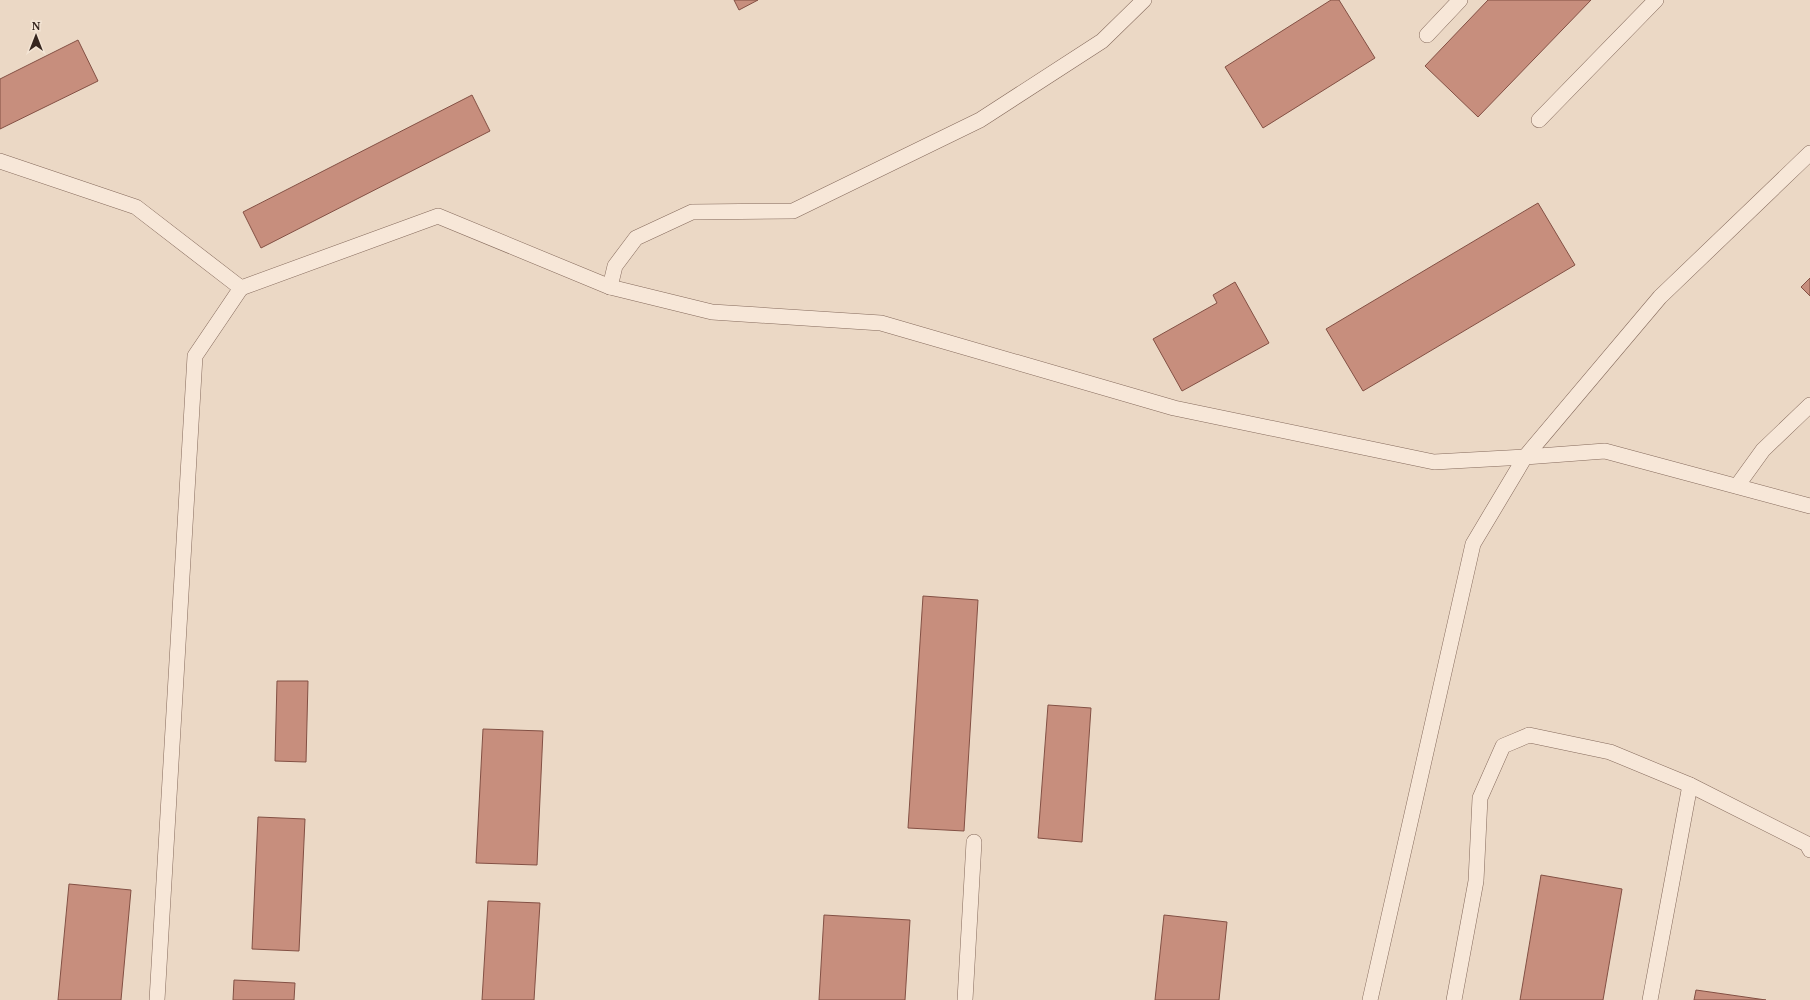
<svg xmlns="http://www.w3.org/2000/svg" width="1810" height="1000" viewBox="0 0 1810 1000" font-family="'Noto Serif',serif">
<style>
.building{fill:#c78e7d;stroke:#835044}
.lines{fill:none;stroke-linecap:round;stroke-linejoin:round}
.lane-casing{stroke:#856a5c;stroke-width:16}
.lane{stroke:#f7e7d8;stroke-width:15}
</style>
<rect width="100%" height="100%" fill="#ebd8c5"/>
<!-- building -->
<g class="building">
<polygon points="734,0 758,0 739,10"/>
<polygon points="1331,0 1339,0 1375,58 1263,128 1225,67"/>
<polygon points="1488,0 1591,0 1478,117 1425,66"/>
<polygon points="78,40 98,81 0,129 0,79"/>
<polygon points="472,95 490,131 261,248 243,212"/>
<polygon points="1538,203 1575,265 1363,391 1326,329"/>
<polygon points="1810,278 1810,296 1801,287"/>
<polygon points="1235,282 1269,343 1182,391 1153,339 1217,303 1213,295"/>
<polygon points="923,596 978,600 964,831 908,828"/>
<polygon points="277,681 308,681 306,762 275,761"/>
<polygon points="1048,705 1091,708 1082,842 1038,838"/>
<polygon points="483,729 543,731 537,865 476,863"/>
<polygon points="258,817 305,819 299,951 252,949"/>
<polygon points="1541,875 1622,889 1603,1000 1520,1000"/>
<polygon points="69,884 131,890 121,1000 58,1000"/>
<polygon points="488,901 540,903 534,1000 482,1000"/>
<polygon points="824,915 910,920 905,1000 819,1000"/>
<polygon points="1164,915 1227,922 1219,1000 1155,1000"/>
<polygon points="234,980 295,983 294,1000 233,1000"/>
<polygon points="1696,990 1766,1000 1694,1000"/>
</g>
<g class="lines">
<!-- lane casing -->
<g class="lane-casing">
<g id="lane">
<polyline points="1427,35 1460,0"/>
<polyline points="1539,120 1656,0"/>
<polyline points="0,161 136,207 241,288 438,216 610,287 712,312 881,323 1174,408 1434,462 1525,457 1605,451 1810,506"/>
<polyline points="610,287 615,266 636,238 692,212 793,211 980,120 1102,41 1144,0"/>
<polyline points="1737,486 1763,450 1810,405"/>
<polyline points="157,1000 195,356 241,288"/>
<polyline points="965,1000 974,842"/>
<polyline points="1370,1000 1473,544 1525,457 1660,297 1810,153"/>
<polyline points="1454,1000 1476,881 1480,798 1503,746 1529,735 1610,752 1690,785 1807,844 1810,850"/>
<polyline points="1650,1000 1690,785"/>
</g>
</g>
<!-- lane -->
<use href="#lane" class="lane"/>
</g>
<!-- north arrow -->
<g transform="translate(36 36)" stroke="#f3e4d4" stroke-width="3" paint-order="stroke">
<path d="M0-3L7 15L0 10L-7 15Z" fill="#36261f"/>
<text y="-6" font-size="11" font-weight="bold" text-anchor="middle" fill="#36261f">N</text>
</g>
</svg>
